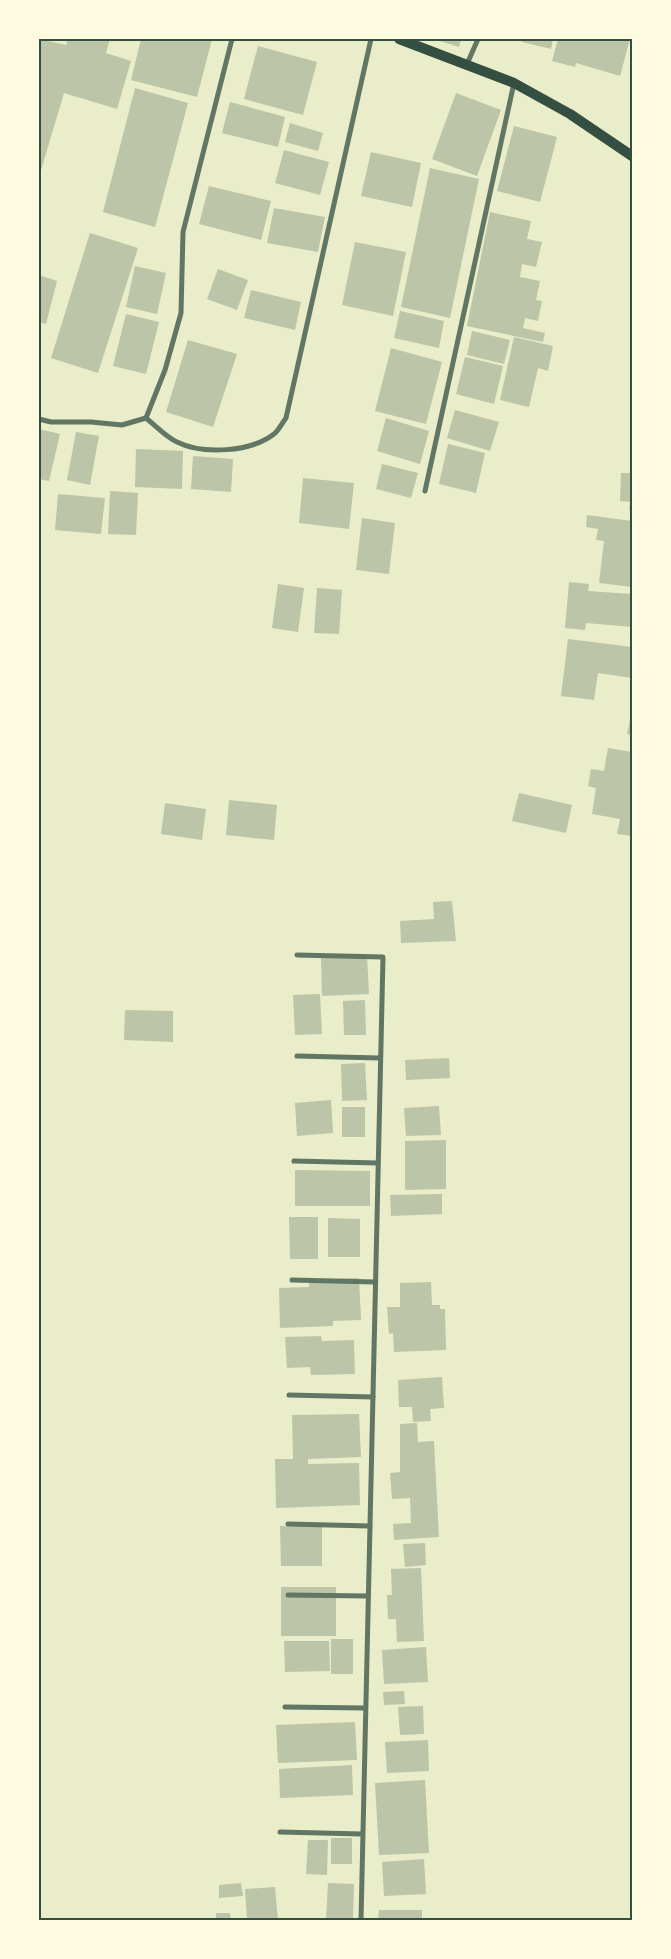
<svg xmlns="http://www.w3.org/2000/svg" width="671" height="1959" viewBox="0 0 671 1959" font-family="Quicksand,sans-serif">
<style>
.building{fill:#bcc5a7}
.lines{fill:none;stroke-linecap:round;stroke-linejoin:round}
.minor{stroke:#617663;stroke-width:5}
.secondary{stroke:#344e41;stroke-width:10}
.neatline{fill:none;stroke:#344e41;stroke-width:2}
</style>
<rect width="100%" height="100%" fill="#e9edc9"/>
<!-- building -->
<g class="building">
<polygon points="39,39 66,45 68,39 110,39 106,53 131,61 117,109 64,93 39,177"/>
<polygon points="141,39 212,39 197,97 131,80"/>
<polygon points="434,39 461,39 459,47"/>
<polygon points="522,39 553,39 551,49 522,42"/>
<polygon points="558,39 630,39 620,76 576,63 575,67 552,61"/>
<polygon points="258,46 317,62 303,115 244,99"/>
<polygon points="135,88 188,103 155,227 103,212"/>
<polygon points="456,93 501,110 477,176 432,159"/>
<polygon points="230,102 285,117 278,147 222,133"/>
<polygon points="290,123 323,133 318,151 285,142"/>
<polygon points="514,126 557,137 540,202 497,191"/>
<polygon points="284,150 329,162 320,195 275,183"/>
<polygon points="371,152 421,163 412,207 361,196"/>
<polygon points="430,168 479,179 450,318 401,307"/>
<polygon points="209,186 271,201 261,240 199,224"/>
<polygon points="274,208 325,217 318,252 267,243"/>
<polygon points="490,212 531,221 527,239 542,242 536,267 522,264 520,277 540,281 536,300 542,301 538,321 525,318 523,328 545,333 543,342 467,326"/>
<polygon points="90,233 138,248 98,373 51,358"/>
<polygon points="355,242 406,252 393,316 342,305"/>
<polygon points="135,266 166,273 157,314 126,307"/>
<polygon points="218,269 248,280 237,310 207,299"/>
<polygon points="39,275 57,281 46,324 39,322"/>
<polygon points="251,290 301,302 295,330 244,318"/>
<polygon points="400,311 444,321 439,348 394,338"/>
<polygon points="126,314 159,322 146,374 113,366"/>
<polygon points="472,331 510,340 504,364 467,355"/>
<polygon points="514,337 553,346 548,371 538,368 529,407 500,400"/>
<polygon points="188,340 237,354 213,427 166,412"/>
<polygon points="391,348 442,362 426,424 375,411"/>
<polygon points="465,357 503,366 494,404 456,394"/>
<polygon points="455,410 499,422 490,451 447,438"/>
<polygon points="386,418 429,431 420,464 377,451"/>
<polygon points="39,429 60,434 49,481 39,479"/>
<polygon points="76,432 99,436 90,485 67,480"/>
<polygon points="448,444 485,453 476,493 439,484"/>
<polygon points="136,449 183,451 182,489 135,487"/>
<polygon points="193,456 233,459 231,492 191,489"/>
<polygon points="382,464 418,473 411,498 376,489"/>
<polygon points="621,473 632,473 632,511 629,511 630,502 620,501"/>
<polygon points="303,478 354,483 349,529 299,523"/>
<polygon points="110,491 138,493 136,535 108,534"/>
<polygon points="58,494 105,498 101,534 55,530"/>
<polygon points="587,515 632,521 632,587 599,583 604,541 596,540 598,529 586,527"/>
<polygon points="362,518 395,523 389,574 356,570"/>
<polygon points="569,582 589,584 588,591 632,594 632,627 586,623 585,630 565,628"/>
<polygon points="278,584 304,588 298,632 272,628"/>
<polygon points="317,588 342,590 339,634 314,633"/>
<polygon points="568,639 632,647 632,678 598,673 594,700 561,696"/>
<polygon points="631,715 632,716 632,735 627,734"/>
<polygon points="608,748 632,752 632,836 617,834 620,819 592,814 596,788 588,786 591,769 604,771"/>
<polygon points="519,793 572,805 566,833 512,821"/>
<polygon points="229,800 277,805 274,840 226,835"/>
<polygon points="165,803 206,809 202,840 161,834"/>
<polygon points="452,901 456,941 401,943 400,921 434,919 433,902"/>
<polygon points="367,955 369,994 322,996 321,957"/>
<polygon points="320,994 322,1034 295,1035 293,995"/>
<polygon points="365,1000 366,1035 344,1035 343,1001"/>
<polygon points="125,1010 173,1011 173,1042 124,1040"/>
<polygon points="449,1058 450,1078 406,1080 405,1060"/>
<polygon points="365,1063 367,1100 342,1101 341,1064"/>
<polygon points="331,1100 333,1133 297,1136 295,1103"/>
<polygon points="439,1106 441,1135 406,1136 404,1108"/>
<rect x="342" y="1107" width="23" height="30"/>
<polygon points="446,1140 446,1189 405,1190 405,1141"/>
<polygon points="295,1170 370,1171 370,1206 295,1206"/>
<polygon points="442,1194 442,1214 391,1216 390,1195"/>
<polygon points="289,1217 318,1217 318,1259 290,1259"/>
<polygon points="328,1218 360,1219 360,1257 328,1257"/>
<polygon points="359,1278 361,1320 333,1321 333,1326 280,1328 279,1288 309,1287 309,1280"/>
<polygon points="431,1282 432,1305 440,1305 440,1309 445,1309 446,1350 394,1352 393,1333 389,1334 387,1307 400,1307 400,1283"/>
<polygon points="321,1336 322,1341 354,1340 355,1374 311,1375 310,1367 287,1368 285,1337"/>
<polygon points="442,1377 444,1408 430,1409 431,1421 413,1422 412,1407 399,1407 398,1380"/>
<polygon points="359,1414 361,1457 308,1459 308,1464 359,1463 360,1505 276,1508 275,1459 293,1459 292,1415"/>
<polygon points="417,1423 418,1442 434,1441 439,1537 394,1540 393,1524 411,1523 410,1498 392,1499 390,1473 400,1472 400,1424"/>
<polygon points="280,1526 322,1526 322,1566 281,1566"/>
<polygon points="425,1543 426,1565 405,1567 403,1544"/>
<polygon points="421,1568 424,1641 397,1642 396,1619 388,1619 387,1595 392,1595 391,1569"/>
<rect x="281" y="1587" width="55" height="49"/>
<rect x="331" y="1639" width="22" height="35"/>
<polygon points="284,1641 329,1641 330,1671 285,1672"/>
<polygon points="426,1647 428,1682 384,1684 382,1650"/>
<polygon points="404,1691 405,1704 384,1705 383,1692"/>
<polygon points="423,1706 424,1734 400,1735 398,1707"/>
<polygon points="355,1722 357,1760 278,1763 276,1725"/>
<polygon points="428,1740 429,1771 387,1773 385,1742"/>
<polygon points="352,1765 353,1795 280,1798 279,1769"/>
<polygon points="425,1780 429,1853 379,1855 375,1783"/>
<rect x="331" y="1838" width="21" height="26"/>
<polygon points="308,1840 328,1840 327,1875 306,1874"/>
<polygon points="424,1859 426,1894 384,1896 382,1862"/>
<polygon points="241,1883 243,1896 219,1898 219,1885"/>
<polygon points="328,1883 354,1884 353,1920 326,1920"/>
<polygon points="275,1887 278,1920 247,1920 245,1889"/>
<polygon points="379,1910 422,1910 422,1920 378,1920"/>
<polygon points="216,1913 230,1913 231,1920 216,1920"/>
</g>
<g class="lines">
<!-- minor -->
<g class="minor">
<polyline points="467,64 478,39"/>
<path d="M146,418c10,8 20,19 31,24 26,13 74,10 97,-8 5,-4 8,-11 12,-16l85,-379"/>
<polyline points="39,419 51,422 91,422 122,425 146,418 165,370 181,313 183,232 232,39"/>
<polyline points="425,491 514,83"/>
<polyline points="297,955 383,957 361,1920"/>
<polyline points="297,1056 380,1058"/>
<polyline points="294,1161 378,1163"/>
<polyline points="292,1280 375,1282"/>
<polyline points="289,1395 373,1397"/>
<polyline points="288,1524 370,1526"/>
<polyline points="288,1595 368,1596"/>
<polyline points="285,1707 365,1708"/>
<polyline points="280,1832 362,1834"/>
</g>
<!-- secondary -->
<polyline class="secondary" points="399,39 514,83 570,114 632,156"/>
</g>
<!-- border -->
<rect width="671" height="1959" fill="none" stroke="#fefae0" stroke-width="80"/>
<rect x="40" y="40" width="591" height="1879" class="neatline"/>
</svg>
